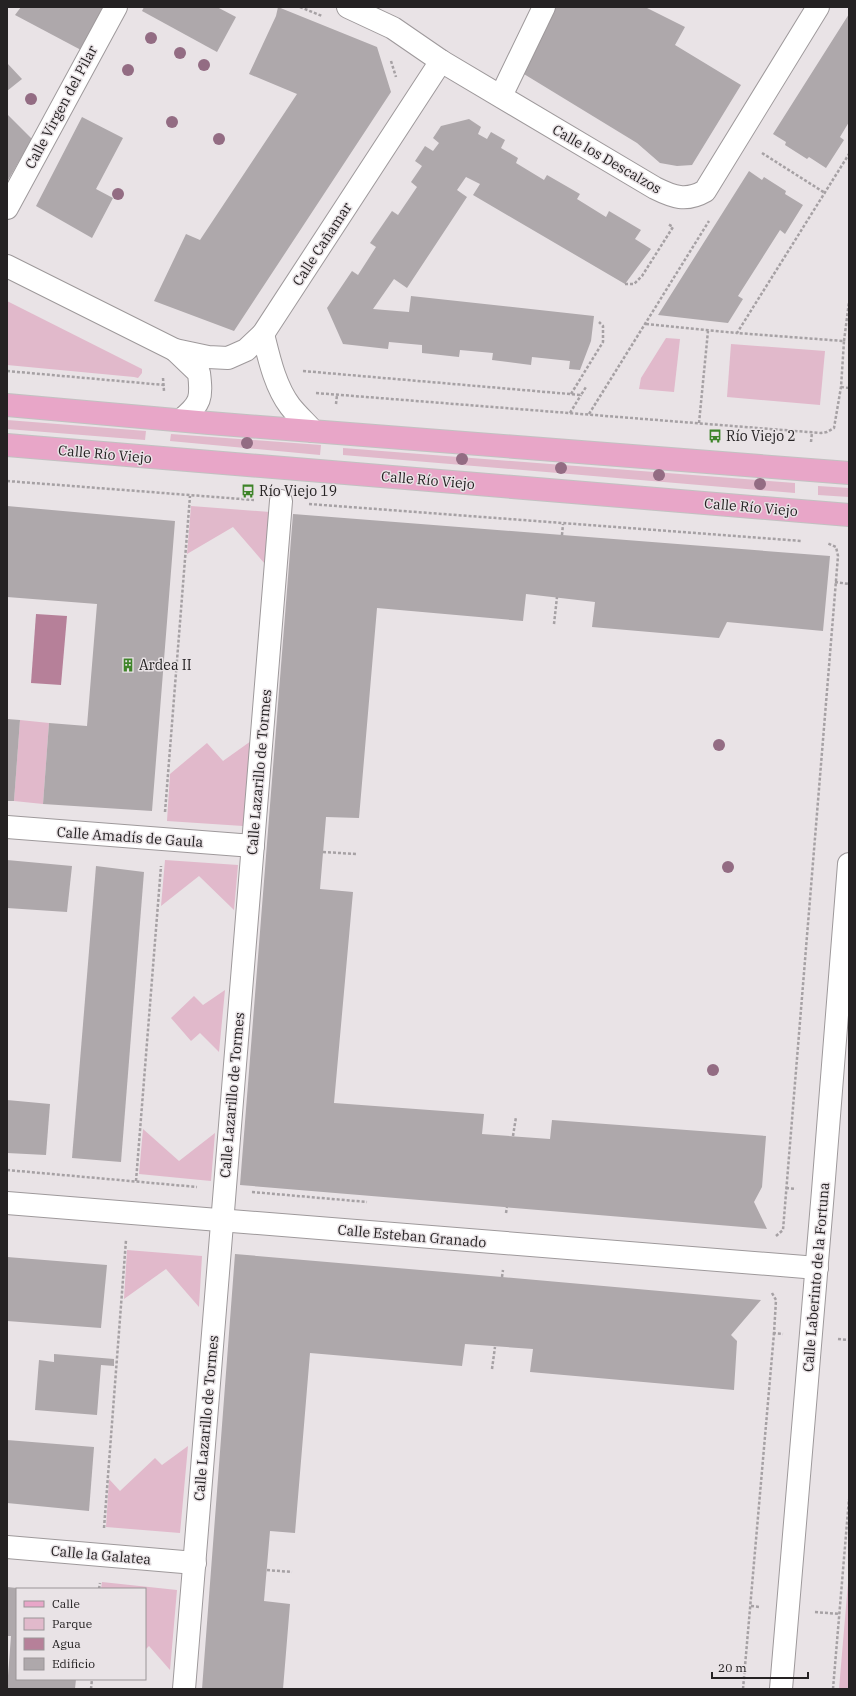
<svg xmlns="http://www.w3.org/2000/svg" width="856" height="1696" viewBox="0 0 856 1696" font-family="'IBM Plex Serif',serif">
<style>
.green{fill:#e1b9cb}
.water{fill:#b68099}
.building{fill:#aea8ab}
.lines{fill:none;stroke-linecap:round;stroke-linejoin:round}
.minor-casing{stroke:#9e999b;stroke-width:24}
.major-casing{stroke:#c2c1c1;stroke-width:24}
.path{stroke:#a6a1a4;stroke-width:2.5;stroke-dasharray:3 2;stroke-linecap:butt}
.minor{stroke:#fff;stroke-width:22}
.major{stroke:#e8a6c8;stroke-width:22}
.tree{fill:#936c83}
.labels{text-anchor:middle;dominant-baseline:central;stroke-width:3;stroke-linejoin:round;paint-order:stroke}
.street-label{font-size:14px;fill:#252223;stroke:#e9e3e6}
.poi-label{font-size:14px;fill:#252223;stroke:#e9e3e6;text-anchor:start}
</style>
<rect width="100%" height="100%" fill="#e9e3e6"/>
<!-- green -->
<g class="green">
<polygon points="7,301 142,369 142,373 138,378 134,377 7,365"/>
<polygon points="666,338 680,339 674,392 639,389 641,378"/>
<polygon points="731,344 825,351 820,405 727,397"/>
<polygon points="7,420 146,431 145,440 7,429"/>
<polygon points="171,434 321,445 320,455 170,441"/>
<polygon points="343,448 795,483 795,493 343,455"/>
<polygon points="818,486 849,488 849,497 818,495"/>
<polygon points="191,506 270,512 265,564 233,527 187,554"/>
<polygon points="20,720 49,723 43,804 14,801"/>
<polygon points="251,741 243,826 167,821 170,774 207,743 223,761"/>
<polygon points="165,860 238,865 234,910 199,876 161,906"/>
<polygon points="225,990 219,1052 200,1033 191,1041 171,1018 194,996 203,1005"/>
<polygon points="143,1129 179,1161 215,1133 211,1181 139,1174"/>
<polygon points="127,1250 202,1256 199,1307 166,1269 124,1299"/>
<polygon points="188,1446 180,1533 106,1527 109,1479 120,1491 155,1458 162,1465"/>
<polygon points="849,1571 849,1689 839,1689"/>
<polygon points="102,1582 177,1590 170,1670 149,1646 145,1650 145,1589 101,1589"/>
</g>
<!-- water -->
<polygon class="water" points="36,614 67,616 61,685 31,683"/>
<!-- building -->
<g class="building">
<polygon points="21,7 103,7 81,50 15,15"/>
<polygon points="144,7 217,7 236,17 217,52 142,11"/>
<polygon points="278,7 377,47 391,92 234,331 154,301 186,234 200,240 297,94 249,74 276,16"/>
<polygon points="549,7 645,7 685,27 675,45 741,85 692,165 677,166 660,163 637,143 519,71"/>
<polygon points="849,14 849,122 840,137 844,140 826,168 809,157 807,159 785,145 786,142 773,134"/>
<polygon points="7,63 22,79 7,91"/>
<polygon points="7,114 32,139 7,182"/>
<polygon points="82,117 123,138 96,189 113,198 92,238 36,206"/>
<polygon points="469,119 481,127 478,134 487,139 491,132 505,140 501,148 518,158 516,163 544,180 547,175 580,194 577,199 606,217 609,211 641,230 635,239 651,249 625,284 473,195 480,184 466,177 457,190 467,197 407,288 394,279 373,309 409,312 411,296 594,316 591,341 580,370 569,369 570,361 532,357 531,365 492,360 493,353 460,350 459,357 422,353 422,345 389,342 388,349 343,344 327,308 352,271 358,275 376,247 370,243 392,211 398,215 417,187 411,182 422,166 415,161 425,146 433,151 439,143 433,138 441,126"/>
<polygon points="749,171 762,180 764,177 786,191 785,194 803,205 785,234 780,230 738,296 743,299 728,323 658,315"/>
<polygon points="7,506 175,521 152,811 43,804 49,723 87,726 97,604 7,597"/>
<polygon points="293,514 830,556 823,631 727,622 719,638 592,627 595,602 526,594 523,621 377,608 359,818 326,817 320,889 353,892 334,1103 484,1114 482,1134 550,1139 552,1120 766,1136 762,1187 754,1202 767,1229 240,1185"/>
<polygon points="7,719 20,720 14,801 7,801"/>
<polygon points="7,860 72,866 67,912 7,908"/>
<polygon points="96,866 144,872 121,1162 72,1158"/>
<polygon points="7,1100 50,1104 46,1155 7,1153"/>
<polygon points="235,1254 502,1277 761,1300 731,1335 737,1341 734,1390 530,1372 533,1349 465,1344 462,1366 310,1353 295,1533 270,1531 264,1601 290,1604 283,1689 202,1689"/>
<polygon points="7,1257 107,1265 101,1328 7,1321"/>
<polygon points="54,1354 114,1359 114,1366 101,1365 97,1415 35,1410 39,1360 54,1362"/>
<polygon points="7,1440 94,1447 89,1511 7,1503"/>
<polygon points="7,1587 17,1588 17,1679 76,1679 75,1689 7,1689 11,1636 7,1636"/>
</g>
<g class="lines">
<!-- minor casing -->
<g class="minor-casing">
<g id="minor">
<path d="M348,7l45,21 48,33 214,127c18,9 31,14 50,3l113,-184"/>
<polyline points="501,96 544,7"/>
<polyline points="7,208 116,7"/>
<polyline points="7,266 175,350 208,357 228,358 246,350 263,334 441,61"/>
<path d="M263,334c6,24 12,52 27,72 7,9 16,17 23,25"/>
<path d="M175,350l24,23c3,25 2,31 -18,47"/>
<polyline points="7,827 253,846"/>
<polyline points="7,1203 817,1268"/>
<polyline points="7,1547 195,1563"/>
<polyline points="184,1689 281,501"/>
<polyline points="781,1689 823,1191 849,864"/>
</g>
</g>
<!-- major casing -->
<g class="major-casing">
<g id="major">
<polyline points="7,405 209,423 849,473"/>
<polyline points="7,445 849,515"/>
</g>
</g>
<!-- path -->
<g class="path">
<polyline points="300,7 322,16"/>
<polyline points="391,61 396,77"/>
<polyline points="762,153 825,193"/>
<polyline points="625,284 634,284 642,276 673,227 668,224"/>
<polyline points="646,324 737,333"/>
<polyline points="844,341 849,302"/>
<polyline points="7,371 164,385"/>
<polyline points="303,371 581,395 586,387"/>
<polyline points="163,378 164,391"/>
<polyline points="841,387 849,388"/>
<polyline points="316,393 821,433 827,432 834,428 841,387 844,341 737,333 849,154"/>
<polyline points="571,394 603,342 603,326 599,322"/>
<polyline points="336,404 337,395"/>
<polyline points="570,413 581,395"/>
<polyline points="589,414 709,221"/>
<polyline points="699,423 708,331"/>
<polyline points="811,442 812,432"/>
<polyline points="7,481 254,500"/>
<polyline points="309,504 802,541"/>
<polyline points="562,535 563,524"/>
<polyline points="835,582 849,584"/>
<polyline points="554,624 557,597"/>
<polyline points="165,812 190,496"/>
<polyline points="323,852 356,854"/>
<polyline points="513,1136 516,1117"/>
<polyline points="7,1170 197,1187"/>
<polyline points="136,1181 161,866"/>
<polyline points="786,1188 796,1189"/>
<polyline points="252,1192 367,1202"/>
<polyline points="506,1213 507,1207"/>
<polyline points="776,1236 783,1230 838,556 836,547 827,543"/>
<polyline points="502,1277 503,1270"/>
<polyline points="772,1293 776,1300 774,1333 783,1334"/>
<polyline points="838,1339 849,1340"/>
<polyline points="492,1369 495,1347"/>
<polyline points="104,1528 126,1240"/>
<polyline points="267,1570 292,1572"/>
<polyline points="99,1589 100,1583"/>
<polyline points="751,1606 760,1607"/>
<polyline points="815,1612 840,1614"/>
<polyline points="91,1689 92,1679"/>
<polyline points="743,1689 774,1333"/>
<polyline points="833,1689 849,1499"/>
</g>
<!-- minor -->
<use href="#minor" class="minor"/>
<!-- major -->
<use href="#major" class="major"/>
</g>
<!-- trees -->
<g class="tree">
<circle cx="151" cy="38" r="6"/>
<circle cx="180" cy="53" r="6"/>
<circle cx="204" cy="65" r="6"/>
<circle cx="128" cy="70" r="6"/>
<circle cx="31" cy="99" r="6"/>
<circle cx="172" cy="122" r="6"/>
<circle cx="219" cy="139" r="6"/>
<circle cx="118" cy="194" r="6"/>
<circle cx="247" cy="443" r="6"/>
<circle cx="462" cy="459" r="6"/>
<circle cx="561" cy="468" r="6"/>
<circle cx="659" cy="475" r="6"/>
<circle cx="760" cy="484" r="6"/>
<circle cx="719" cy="745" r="6"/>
<circle cx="728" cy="867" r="6"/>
<circle cx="713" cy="1070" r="6"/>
</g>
<!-- icons -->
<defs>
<g id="bus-bare" transform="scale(1.08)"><path d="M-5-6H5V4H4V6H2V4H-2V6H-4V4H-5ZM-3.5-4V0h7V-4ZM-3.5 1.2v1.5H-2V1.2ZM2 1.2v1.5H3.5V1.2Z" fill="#3e8429" stroke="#e9e3e6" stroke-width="2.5" paint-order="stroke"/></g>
<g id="building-bare" transform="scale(1.08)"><path d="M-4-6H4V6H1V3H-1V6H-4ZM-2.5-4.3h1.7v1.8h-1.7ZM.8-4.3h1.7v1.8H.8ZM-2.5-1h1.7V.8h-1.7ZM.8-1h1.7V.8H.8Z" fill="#3e8429" stroke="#e9e3e6" stroke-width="2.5" paint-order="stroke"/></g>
</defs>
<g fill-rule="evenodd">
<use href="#bus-bare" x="715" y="436"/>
<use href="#bus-bare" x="248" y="491"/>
<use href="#building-bare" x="128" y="665"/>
</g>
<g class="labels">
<!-- street labels -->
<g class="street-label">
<text transform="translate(61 107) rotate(-62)">Calle Virgen del Pilar</text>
<text transform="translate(607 159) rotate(30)">Calle los Descalzos</text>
<text transform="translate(322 244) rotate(-57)">Calle Cañamar</text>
<text transform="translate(105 454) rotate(5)">Calle Río Viejo</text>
<text transform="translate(428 480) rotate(5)">Calle Río Viejo</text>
<text transform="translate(751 507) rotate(5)">Calle Río Viejo</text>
<text transform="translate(259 772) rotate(-85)">Calle Lazarillo de Tormes</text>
<text transform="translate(130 837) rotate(4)">Calle Amadís de Gaula</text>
<text transform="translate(232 1095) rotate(-85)">Calle Lazarillo de Tormes</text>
<text transform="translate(412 1236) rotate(5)">Calle Esteban Granado</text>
<text transform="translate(816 1277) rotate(-85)">Calle Laberinto de la Fortuna</text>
<text transform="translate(206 1418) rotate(-85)">Calle Lazarillo de Tormes</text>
<text transform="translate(101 1555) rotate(5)">Calle la Galatea</text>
</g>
<!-- poi labels -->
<g class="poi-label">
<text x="726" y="436">Río Viejo 2</text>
<text x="259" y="491">Río Viejo 19</text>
<text x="139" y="665">Ardea II</text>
</g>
</g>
<!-- border -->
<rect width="856" height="1696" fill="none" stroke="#252223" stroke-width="16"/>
<!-- legend -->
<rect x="16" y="1588" width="130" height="92" fill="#e9e3e6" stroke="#9b9698"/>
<rect x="24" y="1601" width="20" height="6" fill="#e8a6c8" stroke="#9b9698"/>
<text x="52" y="1608" font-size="12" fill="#252223">Calle</text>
<rect x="24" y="1618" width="20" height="12" fill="#e1b9cb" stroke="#9b9698"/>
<text x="52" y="1628" font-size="12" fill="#252223">Parque</text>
<rect x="24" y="1638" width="20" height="12" fill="#b68099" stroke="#9b9698"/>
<text x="52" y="1648" font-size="12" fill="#252223">Agua</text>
<rect x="24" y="1658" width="20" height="12" fill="#aea8ab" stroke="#9b9698"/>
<text x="52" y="1668" font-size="12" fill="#252223">Edificio</text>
<!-- scale -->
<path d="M712 1672v6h96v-6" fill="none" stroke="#252223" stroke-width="2"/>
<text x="718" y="1672" font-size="12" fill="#252223" stroke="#e9e3e6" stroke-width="3" paint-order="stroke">20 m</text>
</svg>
